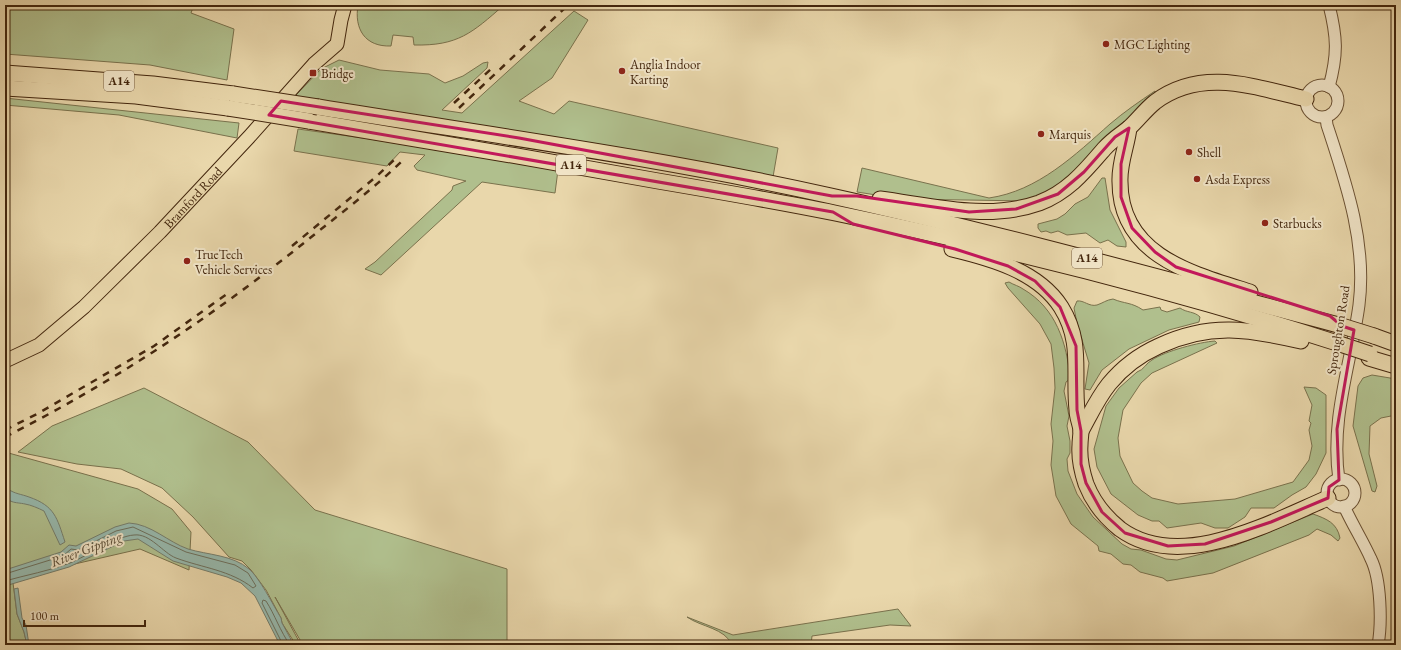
<svg xmlns="http://www.w3.org/2000/svg" width="1401" height="650" viewBox="0 0 1401 650" font-family="'EB Garamond',serif">
<style>
.green{fill:#b0bf8d;stroke:#7a724d}
.water{fill:#97b9ad;stroke:#757e6d}
.lines{fill:none;stroke-linecap:round;stroke-linejoin:round}
.shore{stroke:#6d705d;stroke-width:1}
.minor-casing{stroke:#6c5234;stroke-width:13}
.major-casing{stroke:#43260d;stroke-width:15}
.highway-casing{stroke:#43260d;stroke-width:17}
.minor{stroke:#f1e5c8;stroke-width:11}
.major{stroke:#e9d7ab;stroke-width:13}
.highway{stroke:#e9d7ab;stroke-width:15}
.rail{stroke:#43260d;stroke-width:2.5;stroke-dasharray:7 7;stroke-linecap:butt}
.highway-bridge-casing{stroke:#43260d;stroke-width:17;stroke-linecap:butt}
.highway-bridge{stroke:#e9d7ab;stroke-width:15}
.marked{fill:none;stroke:#c2185b;stroke-width:3;stroke-linejoin:round}
.poi-dot{fill:#8f2418;stroke:#f1e5c8;stroke-width:1.5}
.labels{text-anchor:middle;dominant-baseline:central;stroke-width:4;stroke-linejoin:round;paint-order:stroke}
.shield{fill:#f1e5c8;stroke:#775f45;stroke-width:1}
.shield-label{font-size:12px;font-weight:bold;fill:#43260d}
.poi-label{font-size:13px;fill:#43260d;stroke:#f1e5c8;text-anchor:start}
.street-label{font-size:13px;fill:#43260d;stroke:#f1e5c8}
.water-label{font-size:14px;font-style:italic;fill:#584b35;stroke:#f1e5c8}
</style>
<rect width="100%" height="100%" fill="#e9d7ab"/>
<filter id="stains"><feTurbulence type="fractalNoise" baseFrequency=".005" numOctaves="4"/><feColorMatrix values="0 0 0 0 .2 0 0 0 0 .09 0 0 0 0 .02 0 0 0 .5 -.17"/></filter>
<radialGradient id="worn" r=".72"><stop offset=".6" stop-color="#630" stop-opacity="0"/><stop offset="1" stop-color="#630" stop-opacity=".3"/></radialGradient>
<!-- green -->
<g class="green">
<polygon points="5,5 194,5 191,13 234,29 227,80 150,65 5,54"/>
<path d="M358,5h146c-32,28 -46,41 -90,40l-1,-8 -20,-2 -2,11c-26,1 -37,-17 -33,-41z"/>
<polygon points="574,11 588,20 552,78 519,101 554,114 569,101 778,148 773,177 550,137 295,96 321,69 339,60 380,70 429,74 445,83 463,76 483,63 488,62 487,68 442,110 462,113"/>
<path d="M1155,91l3,5 -89,85 -41,20 -126,-2 -45,-7 5,-24 127,30c49,-7 86,-43 121,-74 14,-12 30,-23 45,-33z"/>
<polygon points="5,98 239,123 237,138 119,115 5,105"/>
<polygon points="298,129 370,139 558,170 555,193 482,182 381,275 365,269 375,262 452,190 453,186 466,181 417,170 414,166 425,155 400,152 387,166 294,151"/>
<polygon points="1102,178 1105,178 1110,210 1126,242 1126,247 1117,246 1108,240 1100,243 1086,233 1067,235 1058,231 1051,233 1046,231 1041,232 1038,228 1038,224 1057,219 1065,214 1075,204 1088,197"/>
<path d="M1009,282c5,3 10,4 14,7 33,19 44,54 47,90l-4,3 -2,9 5,25 -2,10 3,15v12l-3,6 1,12 9,23 16,23 29,27 9,5 10,1 25,9 11,1 57,-14 79,-32c14,5 24,9 27,24l-2,3 -7,-6 -14,-6 -8,6 -96,38 -46,8 -4,-3 -23,-6 -9,-7 -8,-1 -12,-10 -12,-3 -1,-5 -27,-22 -15,-28 -5,-31 2,-24 -2,-17 4,-36 -1,-20 -3,-24 -11,-20 -32,-36 -3,-5z"/>
<path d="M1113,299c12,5 18,3 30,11l17,-3 1,3 6,2 13,-4c7,5 14,3 20,9l-1,5 -30,8 -40,19 -27,21 -12,20 -5,-1 4,-26 -12,-40 -3,-15 3,-7c7,-1 12,6 20,4 6,-2 9,-5 16,-6z"/>
<path d="M1215,341l2,2 -65,30 -11,10 -18,27 -5,28 2,18 13,27 9,8 10,7 26,6 57,-5 58,-17 16,-22 3,-14 -3,-16 2,-7 -2,-2 3,-16 -8,-18 12,1 10,7v58l-10,21 -10,13 -14,8 -18,13h-23l-6,9 -17,11h-13l-14,-5 -34,5 -8,-7h-7l-14,-6 -27,-21 -14,-27 -3,-18 12,-43 13,-18 18,-16c7,-2 9,-9 15,-12 13,-9 48,-18 63,-19z"/>
<polygon points="1372,375 1396,379 1396,415 1381,418 1370,426 1369,454 1377,486 1375,492 1372,491 1353,426 1358,386 1363,378"/>
<polygon points="144,388 248,442 315,510 507,569 507,645 303,645 275,597 301,645 296,645 282,623 281,618 266,590 251,570 242,561 229,557 193,517 162,488 121,469 77,464 18,452 52,426"/>
<polygon points="5,452 138,489 172,509 191,532 189,570 140,549 5,580"/>
<polygon points="13,583 17,614 24,632 27,645 5,645 5,586"/>
<path d="M898,609l13,17 -21,-1 -78,11 -1,9h-79c-7,-17 -31,-18 -45,-28l46,18z"/>
</g>
<!-- water -->
<g class="water">
<path d="M8,489c7,5 13,5 21,8 26,9 28,21 36,45l-5,3 -16,-34c-6,-3 -13,-6 -19,-7 -9,-2 -19,0 -20,-13z"/>
<path d="M129,523c22,1 39,19 59,26 20,6 45,6 61,20 10,8 24,36 32,49l1,5 12,22h-14l-25,-49 -14,-13 -14,-6 -54,-16 -35,-22 -14,2 -55,26 -64,19v-16l56,-18 8,-7 7,1 39,-19z"/>
<polygon points="18,588 22,618 26,625 29,645 27,645 24,632 17,614 14,589"/>
</g>
<g class="lines">
<!-- shore -->
<g class="shore">
<path d="M5,574l58,-18 8,-7 7,1 38,-19 17,-4 53,25 49,13 13,8 8,13 -3,2c-23,-18 -50,-20 -77,-30 -13,-5 -26,-25 -42,-23 -17,1 -47,21 -64,28 -21,8 -44,12 -65,18"/>
<path d="M283,645l-21,-42 1,-3 3,1c9,14 14,30 24,44"/>
</g>
<!-- minor casing -->
<g class="minor-casing">
<g id="minor">
<path d="M1329,5c8,32 9,49 0,82"/>
<circle cx="1322" cy="101" r="16"/>
<path d="M1326,117l1,8c19,58 40,118 32,180 -8,59 -29,114 -20,175"/>
<circle cx="1341" cy="493" r="14"/>
<path d="M1344,506c8,18 19,35 27,53 10,20 11,64 7,86"/>
</g>
</g>
<!-- major casing -->
<g class="major-casing">
<g id="major">
<path id="s1" d="M5,361l34,-16 45,-38 76,-75 89,-95 65,-73 23,-20 4,-24 4,-15"/>
</g>
</g>
<!-- highway casing -->
<g class="highway-casing">
<g id="highway">
<polyline points="5,73 153,84 233,94"/>
<polyline points="5,88 136,96 228,108"/>
<path d="M318,107c171,28 344,51 513,89 172,38 341,85 511,130"/>
<path d="M309,121c116,19 233,39 349,60 59,10 118,20 177,32 169,35 337,77 502,130"/>
<path d="M1129,128c-2,18 -10,35 -9,54 0,74 73,92 130,110"/>
<path d="M880,199c53,7 108,22 159,4 29,-11 46,-32 65,-54 9,-10 15,-13 25,-21 9,-8 16,-18 26,-26 47,-35 99,-15 151,-3"/>
<path d="M952,249c38,9 86,22 109,58 22,35 12,65 16,103 0,7 3,13 4,20 0,5 -1,10 -1,15 -1,13 2,27 6,39 7,18 19,33 34,45 60,44 149,-6 208,-31"/>
<polyline points="1374,336 1396,344"/>
<polyline points="1369,358 1396,366"/>
<path d="M1081,431c9,-16 16,-32 28,-47 14,-17 30,-29 50,-38 51,-24 90,-17 142,-5"/>
</g>
</g>
<!-- minor -->
<use href="#minor" class="minor"/>
<!-- major -->
<use href="#major" class="major"/>
<!-- highway -->
<use href="#highway" class="highway"/>
<!-- rail -->
<g class="rail">
<polyline points="454,103 491,69"/>
<polyline points="459,108 568,5"/>
<polyline points="292,246 377,176 396,158"/>
<polyline points="5,430 37,414 154,346 231,291"/>
<path d="M5,437c111,-56 214,-125 310,-203 29,-23 59,-46 86,-72"/>
</g>
<!-- highway-bridge casing -->
<g class="highway-bridge-casing">
<g id="highway-bridge">
<polyline points="233,94 318,107"/>
<polyline points="228,108 309,121"/>
<polyline points="1342,326 1374,336"/>
<polyline points="1337,343 1370,354"/>
</g>
</g>
<!-- highway-bridge -->
<use href="#highway-bridge" class="highway-bridge"/>
</g>
<!-- marked area -->
<path class="marked" d="M281,101l238,37 313,58h25l112,16 47,-3 42,-15 26,-22 31,-35 14,-9 -8,36v33l11,31 23,24 21,15 154,49 12,10 12,4 -17,99 2,51 -10,7 -1,11 -57,24 -66,22 -37,2 -43,-13 -23,-21 -16,-29 -5,-19v-33l-4,-21 -1,-64 -16,-39 -25,-26 -27,-15 -53,-17 -102,-25 -20,-12 -564,-97z"/>
<!-- markers -->
<g class="poi-dot">
<circle cx="1106" cy="44" r="4"/>
<circle cx="622" cy="71" r="4"/>
<rect x="309" y="69" width="8" height="8" rx="2"/>
<circle cx="1041" cy="134" r="4"/>
<circle cx="1189" cy="152" r="4"/>
<circle cx="1197" cy="179" r="4"/>
<circle cx="1265" cy="223" r="4"/>
<circle cx="187" cy="261" r="4"/>
</g>
<g class="labels">
<!-- shield labels -->
<g class="shield">
<rect x="104" y="71" width="30" height="20" rx="3"/>
<rect x="556" y="155" width="30" height="20" rx="3"/>
<rect x="1072" y="248" width="30" height="20" rx="3"/>
</g>
<g class="shield-label">
<text x="119" y="81">A14</text>
<text x="571" y="165">A14</text>
<text x="1087" y="258">A14</text>
</g>
<!-- poi labels -->
<g class="poi-label">
<text x="1114" y="44">MGC Lighting</text>
<text x="630" y="64">Anglia Indoor<tspan x="630" dy="15">Karting</tspan></text>
<text x="321" y="73">Bridge</text>
<text x="1049" y="134">Marquis</text>
<text x="1197" y="152">Shell</text>
<text x="1205" y="179">Asda Express</text>
<text x="1273" y="223">Starbucks</text>
<text x="195" y="254">TrueTech<tspan x="195" dy="15">Vehicle Services</tspan></text>
</g>
<!-- street labels -->
<g class="street-label">
<text stroke="none"><textPath href="#s1" startOffset="251">Bramford Road</textPath></text>
<text transform="translate(1338 330) rotate(-81)">Sproughton Road</text>
</g>
<!-- water labels -->
<g class="water-label">
<text transform="translate(86 549) rotate(-21)">River Gipping</text>
</g>
</g>
<!-- margin -->
<rect width="1401" height="650" fill="none" stroke="#e9d7ab" stroke-width="20"/>
<rect x="6" y="6" width="1389" height="638" fill="none" stroke="#43260d" stroke-width="2"/>
<rect x="10" y="10" width="1381" height="630" fill="none" stroke="#43260d"/>
<!-- scale -->
<path d="M24 620v6h121v-6" fill="none" stroke="#43260d" stroke-width="2"/>
<text x="30" y="620" font-size="12" fill="#43260d" stroke="#f1e5c8" stroke-width="3" paint-order="stroke">100 m</text>
<rect width="100%" height="100%" filter="url(#stains)"/>
<rect width="100%" height="100%" fill="url(#worn)"/>
</svg>
